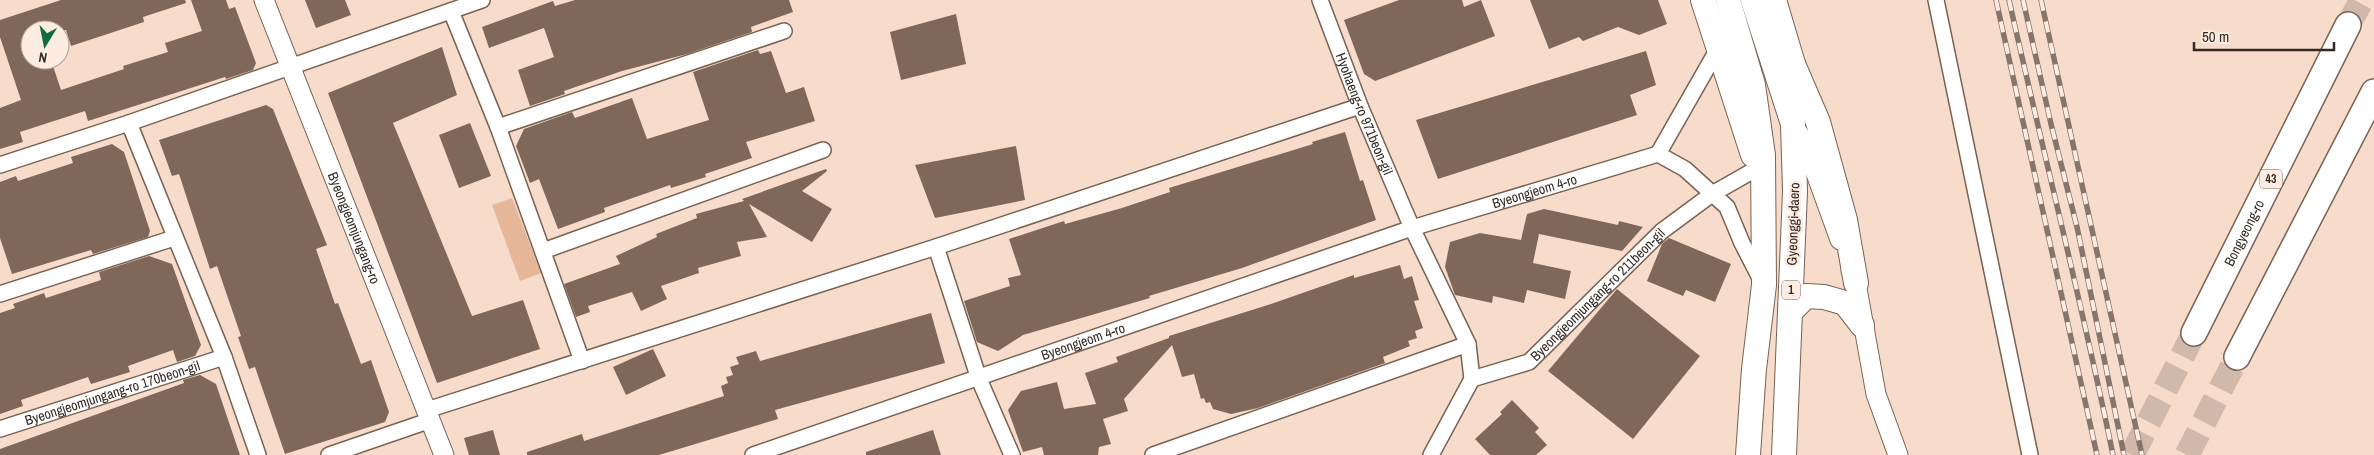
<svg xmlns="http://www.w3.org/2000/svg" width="2374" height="455" viewBox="0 0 2374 455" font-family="'Archivo Narrow',sans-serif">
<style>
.green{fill:#e6b699}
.building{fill:#7f6759}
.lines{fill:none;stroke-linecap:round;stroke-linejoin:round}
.trunk-tunnel{stroke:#d0b8aa;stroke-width:25;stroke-dasharray:25 12;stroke-linecap:butt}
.minor-casing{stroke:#796253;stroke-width:18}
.tertiary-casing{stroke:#796253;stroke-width:21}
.primary-casing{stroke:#796253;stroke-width:26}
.trunk-casing{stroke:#796253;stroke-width:28}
.minor{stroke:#fff;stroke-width:15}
.tertiary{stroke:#fff;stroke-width:19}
.primary{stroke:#fff;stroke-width:24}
.trunk{stroke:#fff;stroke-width:25}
.rail-casing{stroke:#86756a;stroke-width:5.5}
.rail{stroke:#fcece2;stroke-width:4;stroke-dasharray:11;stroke-linecap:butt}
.labels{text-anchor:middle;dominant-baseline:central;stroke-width:5;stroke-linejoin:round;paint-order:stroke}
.shield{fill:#fcece2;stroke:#70645d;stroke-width:1}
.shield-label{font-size:12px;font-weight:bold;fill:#342a24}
.street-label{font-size:14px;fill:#342a24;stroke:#fcece2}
</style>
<rect width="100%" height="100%" fill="#f7dccb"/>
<!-- green -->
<polygon class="green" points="512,198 541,273 520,281 492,205"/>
<!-- building -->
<g class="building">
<polygon points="61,0 185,0 186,3 143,17 144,22 71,46 66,30 30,30 30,60 51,60 61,90 124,69 123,66 168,52 165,43 202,31 191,0 226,0 229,9 235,7 256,63 253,70 226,79 225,77 88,121 85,111 20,132 23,142 0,149 0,108 21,100 0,37 0,20"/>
<polygon points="305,0 345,0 351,15 316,28"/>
<polygon points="575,0 789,0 793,12 751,27 752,32 687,54 622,71 564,91 565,94 530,106 518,70 554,57 544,28 489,48 482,27 553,1 555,6"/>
<polygon points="1399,0 1462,0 1464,7 1481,0 1495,36 1375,81 1364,74 1344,20"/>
<polygon points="1530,0 1658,0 1667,24 1639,35 1618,27 1583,41 1579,37 1549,49"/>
<polygon points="956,14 966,64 901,80 890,32"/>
<polygon points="442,47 457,95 393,123 472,316 523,300 540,349 437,383 328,93"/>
<polygon points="758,50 760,54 771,51 786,93 804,87 815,121 746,142 752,158 705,174 706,177 671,188 670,185 604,208 605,212 558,229 539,179 530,183 516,146 524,129 572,112 575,118 632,98 647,139 709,120 693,72"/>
<polygon points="1646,51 1656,85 1630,95 1637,115 1438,179 1416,120"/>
<polygon points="266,105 273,109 327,245 316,249 335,304 338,303 361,364 371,360 389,412 385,422 285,454 255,367 249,369 238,337 241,336 217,266 210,269 179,174 172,176 159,140"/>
<polygon points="470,123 491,176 459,188 439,135"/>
<polygon points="1345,132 1360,181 1363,180 1376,220 1242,268 1149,296 1150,298 1023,335 998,351 977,342 964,301 1010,286 1008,278 1021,275 1009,239 1064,221 1065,224 1122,208 1170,192 1169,188 1313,144 1312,142"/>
<polygon points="112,144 124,152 150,231 148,237 93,254 91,250 12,274 0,238 0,182 16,176 18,181 73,163 71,157"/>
<polygon points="1016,146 1025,200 935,218 915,165"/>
<polygon points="826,169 827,171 802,191 832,209 812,242 749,204 767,237 737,242 741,256 698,268 699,273 661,286 667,299 641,311 632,292 588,306 590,312 576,317 564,284 620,264 616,256 657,237 656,234 697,218 696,214 744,201 742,199"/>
<polygon points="1544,209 1618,225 1619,221 1643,227 1622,251 1539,234 1533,263 1571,271 1565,299 1527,290 1524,303 1493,296 1492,303 1455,295 1445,267 1450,242 1480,233 1521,240 1527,214"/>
<polygon points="1669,238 1731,264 1715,302 1686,290 1683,296 1647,281 1662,244"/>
<polygon points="149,256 172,264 201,345 195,356 177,362 173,350 128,366 130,372 91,384 88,377 21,400 23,406 0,414 0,313 15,308 13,304 44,293 46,298 101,280 99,272"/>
<polygon points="1400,265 1404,279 1412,276 1419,300 1414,301 1423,328 1415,331 1417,338 1408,341 1410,346 1383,357 1385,363 1258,408 1231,414 1213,409 1210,402 1206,403 1204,398 1201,399 1194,374 1182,377 1172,345 1124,399 1128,411 1103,419 1111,444 1099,447 1098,455 1044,455 1042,447 1023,452 1008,410 1021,391 1057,382 1064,409 1096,404 1085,373 1118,362 1116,357 1169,338 1169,336 1271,304 1354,275 1354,278"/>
<polygon points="1617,289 1700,356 1633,439 1548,371"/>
<polygon points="931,313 945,363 775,410 778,419 659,455 527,455 527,452 582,434 584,441 724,396 721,386 728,383 726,377 733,375 730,367 739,364 736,357 756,351 760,361"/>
<polygon points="653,349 666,376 626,395 613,367"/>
<polygon points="200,375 216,384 240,455 0,455 0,449 184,383 183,380"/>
<polygon points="1512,400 1539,428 1535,432 1547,445 1536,455 1490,455 1475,439 1502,414 1500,412"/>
<polygon points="493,430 500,455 469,455 464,438"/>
<polygon points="933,430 941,455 866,455 866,452"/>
</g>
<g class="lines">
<!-- trunk-tunnel -->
<g class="trunk-tunnel">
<polyline points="2348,25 2362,0"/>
<polyline points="2132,455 2194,333"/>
<polyline points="2187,455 2237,357"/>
</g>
<!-- minor casing -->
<g class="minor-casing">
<g id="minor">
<path id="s1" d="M1320,0l40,106 52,122 56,116 4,35"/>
<polyline points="1936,0 2030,455"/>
<polyline points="451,11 498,127 582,361"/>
<polyline points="129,123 224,357 258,455"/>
<polyline points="498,127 784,31"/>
<polyline points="1658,154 1685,169 1727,207 1742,243 1761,280"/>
<polyline points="1658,154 1719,47"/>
<polyline points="0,165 129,123 482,0"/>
<polyline points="936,247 979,379 1012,455"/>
<polyline points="543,251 823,150"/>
<polyline points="0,294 174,238"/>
<polyline points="427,410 936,247 1360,106"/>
<path id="s2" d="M0,429l224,-72"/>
<polyline points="329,455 431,420"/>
<path id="s3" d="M753,455l659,-227 246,-74"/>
<polyline points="1153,455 1468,344"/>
<path id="s4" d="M1431,455l41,-76 57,-17 133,-131 50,-37 51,-29"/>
</g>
</g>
<!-- tertiary casing -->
<g class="tertiary-casing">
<g id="tertiary">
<path id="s5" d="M264,0l180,455"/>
<polyline points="1793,124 1806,146 1840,240"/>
<polyline points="1851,270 1856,283 1876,394 1898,455"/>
</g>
</g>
<!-- primary casing -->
<g class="primary-casing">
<g id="primary">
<polyline points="1703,0 1753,155"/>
<polyline points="1728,0 1753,85 1763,155 1764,285 1754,369 1748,455"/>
<polyline points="1753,0 1793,124 1795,191 1784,455"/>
<polyline points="1774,0 1793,64 1793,80"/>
<polyline points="1793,64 1818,122 1845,220 1856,283"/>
<polyline points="1790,312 1806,296 1824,297 1845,303 1862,325"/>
</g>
</g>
<!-- trunk casing -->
<g class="trunk-casing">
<g id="trunk">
<path id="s6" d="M2194,333l154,-308"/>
<polyline points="2237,357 2374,92"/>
</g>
</g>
<!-- minor -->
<use href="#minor" class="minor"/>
<!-- tertiary -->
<use href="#tertiary" class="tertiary"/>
<!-- primary -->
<use href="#primary" class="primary"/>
<!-- trunk -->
<use href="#trunk" class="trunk"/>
<!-- rail casing -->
<g class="rail-casing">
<g id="rail">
<polyline points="1996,0 2097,455"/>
<path d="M2009,0c34,152 73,303 104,455"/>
<polyline points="2023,0 2051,124 2077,227 2124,455"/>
<polyline points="2041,0 2142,455"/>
</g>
</g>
<!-- rail -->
<use href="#rail" class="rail"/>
</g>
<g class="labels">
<!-- shield labels -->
<g class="shield">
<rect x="2260" y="169.5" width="22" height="19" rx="4"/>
<rect x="1782" y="280.5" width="18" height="19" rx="4"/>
</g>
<g class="shield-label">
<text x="2271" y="179">43</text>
<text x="1791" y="290">1</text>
</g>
<!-- street labels -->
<g class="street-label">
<text stroke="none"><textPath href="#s1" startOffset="122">Hyohaeng-ro 971beon-gil</textPath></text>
<text stroke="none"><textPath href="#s3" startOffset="825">Byeongjeom 4-ro</textPath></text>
<text transform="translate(1793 224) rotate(-88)">Gyeonggi-daero</text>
<text stroke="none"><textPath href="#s5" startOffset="245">Byeongjeomjungang-ro</textPath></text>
<text stroke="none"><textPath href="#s6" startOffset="112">Bongyeong-ro</textPath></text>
<text stroke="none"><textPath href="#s4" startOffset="242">Byeongjeomjungang-ro 211beon-gil</textPath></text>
<text stroke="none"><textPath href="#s3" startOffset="349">Byeongjeom 4-ro</textPath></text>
<text stroke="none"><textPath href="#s2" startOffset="118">Byeongjeomjungang-ro 170beon-gil</textPath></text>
</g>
</g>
<!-- north arrow -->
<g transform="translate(45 45) rotate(190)"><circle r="24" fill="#fcece2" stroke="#ac9e96"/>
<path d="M0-4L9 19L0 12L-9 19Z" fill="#126c40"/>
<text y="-8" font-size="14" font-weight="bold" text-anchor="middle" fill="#342a24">N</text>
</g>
<!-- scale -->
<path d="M2194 42v8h140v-8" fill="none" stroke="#342a24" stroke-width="2.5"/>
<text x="2202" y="42" font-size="15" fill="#342a24" stroke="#fcece2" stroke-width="4" paint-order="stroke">50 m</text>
</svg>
